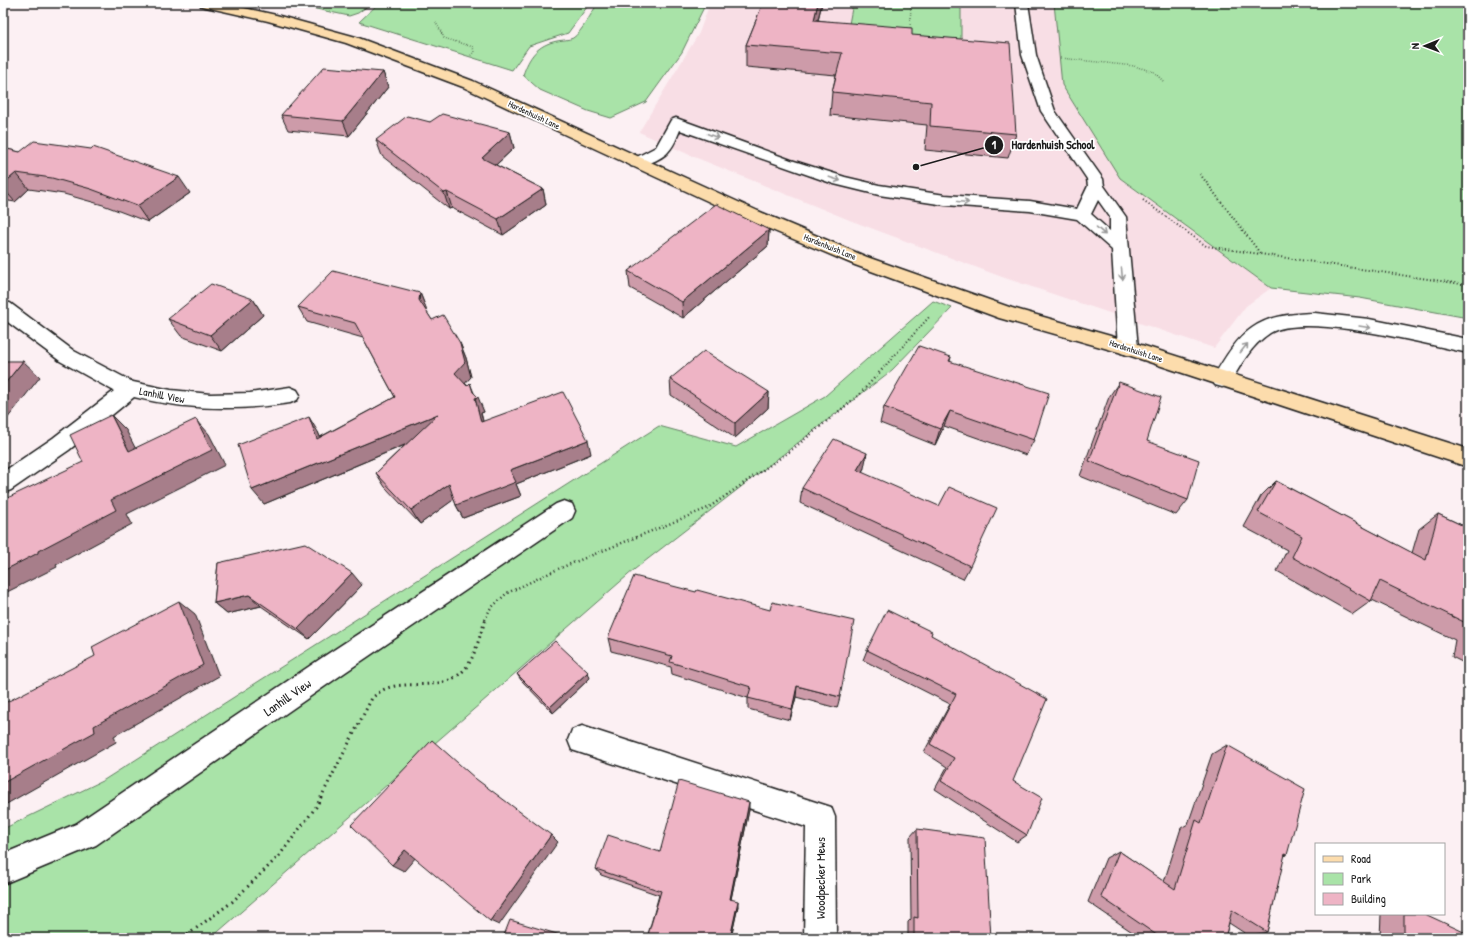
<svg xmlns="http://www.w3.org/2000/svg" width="1471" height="941" viewBox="0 0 1471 941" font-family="'Patrick Hand',sans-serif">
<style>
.built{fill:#f8dee5}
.green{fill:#a9e3a8;stroke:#628062}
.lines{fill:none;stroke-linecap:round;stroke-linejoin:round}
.minor-casing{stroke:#1c1c1c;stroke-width:3}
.major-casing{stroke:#1c1c1c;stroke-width:3}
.path-far3{stroke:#1c1c1c;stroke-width:1.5;stroke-dasharray:0.5 2;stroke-linecap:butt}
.path-far2{stroke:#1c1c1c;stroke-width:2;stroke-dasharray:1 2.5;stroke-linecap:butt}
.path-far1{stroke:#1c1c1c;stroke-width:2.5;stroke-dasharray:1 3;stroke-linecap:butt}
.path{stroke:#1c1c1c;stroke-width:3;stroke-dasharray:1.5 4;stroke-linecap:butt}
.minor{fill:#fff;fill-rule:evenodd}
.major{fill:#fcdcac;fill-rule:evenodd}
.wall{fill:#cd9ba9;stroke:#1c1c1c}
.shaded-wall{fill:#a77e8a;stroke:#1c1c1c}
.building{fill:#eeb4c5;stroke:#1c1c1c}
.oneway{stroke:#999}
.labels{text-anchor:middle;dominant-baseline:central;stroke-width:3.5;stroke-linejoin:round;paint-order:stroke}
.far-street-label{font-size:9px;fill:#1c1c1c;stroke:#fff}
.street-label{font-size:11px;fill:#1c1c1c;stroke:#fff}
.near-street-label{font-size:13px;fill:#1c1c1c;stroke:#fff}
.leader{fill:none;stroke:#1c1c1c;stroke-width:1.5}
.callout-dot{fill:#1c1c1c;stroke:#fff;stroke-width:1.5}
.mark-label{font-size:12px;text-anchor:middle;font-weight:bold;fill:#fff}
.callout-label{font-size:12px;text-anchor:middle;font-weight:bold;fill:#1c1c1c;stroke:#fff;stroke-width:3.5;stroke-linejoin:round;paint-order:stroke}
</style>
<rect width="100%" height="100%" fill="#fcf0f3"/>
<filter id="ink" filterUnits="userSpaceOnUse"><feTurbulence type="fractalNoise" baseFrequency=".025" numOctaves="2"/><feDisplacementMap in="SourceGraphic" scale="8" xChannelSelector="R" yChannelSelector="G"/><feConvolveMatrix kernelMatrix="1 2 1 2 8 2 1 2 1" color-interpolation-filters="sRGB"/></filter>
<g filter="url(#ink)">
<!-- built -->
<polygon class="built" points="710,3 1054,3 1057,27 1120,178 1271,288 1246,306 1214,348 1002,277 852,221 692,156 639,132 699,33"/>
<!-- green -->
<g class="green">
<polygon points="288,3 372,3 358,13 349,16"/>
<polygon points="379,3 590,3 568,33 529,46 512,70 359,22"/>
<path d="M598,3h108l-24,49 -36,50 -35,16 -23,-7 -48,-21 -17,-15c6,-18 14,-30 34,-34 5,-1 12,-1 16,-3 8,-5 19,-26 25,-35z"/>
<polygon points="853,3 961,3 961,55 845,45"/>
<polygon points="1054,3 1468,3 1468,318 1360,298 1271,288 1120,178 1062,85"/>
<polygon points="933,301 952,308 892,370 635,569 211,938 3,938 3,829 104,780 659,426 736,447 825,396"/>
</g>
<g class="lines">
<!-- minor casing -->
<g class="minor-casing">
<g id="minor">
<path d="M1016,3h12l8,52 19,56 48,68 1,7 22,31 12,131 -3,5 -7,2 -7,-2 -3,-5 -6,-98 -35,-31 -47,-8 -85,-6 -66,-10 -45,-11 -154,-54c-3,7 -6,16 -12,22 -6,7 -28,17 -37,14l-2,-3 2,-3 25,-13 15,-27 5,-2 115,42 54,17 34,8 66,10 85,6 47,8 11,-23 -1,-7 -46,-68 -19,-56zM1098,200l12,17v14l-19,-17z"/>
<path d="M3,302l7,1 64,48 59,31 38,8 39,4 40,-1 40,-6 7,3 3,5 -3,5 -7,3c-53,8 -104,7 -156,-6l-65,53 -58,40 -8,3v-21l50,-34 61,-47 -54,-30 -51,-38 -6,-5z"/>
<path d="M1315,313l54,6 99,20v14c-41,-9 -164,-41 -198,-20 -19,12 -30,33 -41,52l-7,2 -7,-2 -3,-5c28,-50 44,-66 103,-67z"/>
<polygon points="564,501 572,504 575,511 572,518 344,673 96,845 3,884 3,854 76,824 326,655 556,504"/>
<polygon points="582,726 831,807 835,817 836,938 804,938 806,827 572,750 568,740 572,730"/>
</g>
</g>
<!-- major casing -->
<g class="major-casing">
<polygon id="major" points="199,3 222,3 276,15 356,37 473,81 758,211 867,257 1012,308 1135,343 1468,449 1468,467 1122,353 999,318 855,265 746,219 463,87 346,43 268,21 201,6"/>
</g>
<!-- path-far3 -->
<g class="path-far3">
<polyline points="436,22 444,38 473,47 474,52 470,56"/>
<polyline points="910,30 911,3"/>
<polyline points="1060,58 1134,66 1154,72 1163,81"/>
</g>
<!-- path-far2 -->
<g class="path-far2">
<polyline points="1200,174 1260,253"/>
<polyline points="1143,200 1206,246 1468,285"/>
<polyline points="886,365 930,316"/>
</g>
<!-- path-far1 -->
<polyline class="path-far1" points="485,620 490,609 507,593 558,569 708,508 789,452 859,395 887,364"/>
<!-- path -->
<path class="path" d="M183,938l49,-36 47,-46 37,-49 56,-109c4,-3 8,-7 13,-9 22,-10 57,4 79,-19 12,-13 15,-35 22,-51"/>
<!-- minor -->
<use href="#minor" class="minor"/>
<!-- major -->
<use href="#major" class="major"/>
</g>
<!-- wall -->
<g class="wall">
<polygon points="763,3 822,3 818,20 912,35 1016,134 1008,158 925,150 927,125 830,115 832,92 836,75 746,67 746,45"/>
<polygon points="383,72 388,87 349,136 288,130 281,115"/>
<polygon points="430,122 510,132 514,148 496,165 543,189 546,205 503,235 452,208 449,209 382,156 376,140"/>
<polygon points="3,148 190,193 148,222 103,205 64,194 29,189 15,202 3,200"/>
<polygon points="769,230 768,246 683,318 630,288 628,271"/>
<polygon points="420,293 426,308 426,311 432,320 460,343 466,358 471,377 465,383 475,394 484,412 481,413 483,422 591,454 516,484 521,496 463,518 456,505 454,499 420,524 385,487 376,473 405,445 264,504 318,432 320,437 395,397 363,338 307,322 298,307"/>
<polygon points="253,299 263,315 222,351 181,336 168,319"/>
<polygon points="951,357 950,361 1034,440 1026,455 944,426 935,445 880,423 884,407"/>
<polygon points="670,379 769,392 768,408 735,438 671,395"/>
<polygon points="1119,382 1147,441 1188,500 1176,515 1080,476 1109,397"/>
<polygon points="864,468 862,472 970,566 963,579 800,503 802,488"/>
<polygon points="1276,481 1412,553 1419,529 1438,514 1468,528 1468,665 1452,657 1455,640 1372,600 1371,601 1353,614 1277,571 1287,550 1244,527 1261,496"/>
<polygon points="218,563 362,585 309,639 261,606 227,614 214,603"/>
<polygon points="931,635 1027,835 1017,842 935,789 947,767 924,752 950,704 863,660 867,650"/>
<polygon points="608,638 840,697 837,708 796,697 790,720 748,709 748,698 672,674 671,667 611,651"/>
<polygon points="517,674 590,678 553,713 521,680"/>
<polygon points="1227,745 1287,855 1284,856 1267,932 1249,936 1229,923 1225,938 1141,938 1088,902 1106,858 1119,851 1164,882 1181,828 1188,824 1212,754"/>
<polygon points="749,810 731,899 738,906 731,938 647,938 659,895 601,875 596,869 660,852"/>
<polygon points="917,829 991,938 908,938 908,922 911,919 910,837"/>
<polygon points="1381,914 1425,914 1468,938 1380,938"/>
</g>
<!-- shaded-wall -->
<g class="shaded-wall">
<polygon points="818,3 822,3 812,43 814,20"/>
<polygon points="383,72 388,87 349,136 343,121"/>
<polygon points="510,132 514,148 486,174 482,158"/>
<polygon points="16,173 29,189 15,202 3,188 3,184"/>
<polygon points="179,177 190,193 148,222 137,206"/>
<polygon points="543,189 546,205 503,235 498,219"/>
<polygon points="447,192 452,208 449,209 444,193"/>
<polygon points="769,230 768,246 683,318 682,302"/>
<polygon points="420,293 426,308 426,316 419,300"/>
<polygon points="253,299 263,315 222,351 210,335"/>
<polygon points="460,343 466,358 471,377 461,388 455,373"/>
<polygon points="23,361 40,377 3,424 3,386"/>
<polygon points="470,383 476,398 478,397 484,412 481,413 487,437 481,422"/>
<polygon points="769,392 768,408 735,438 735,423"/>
<polygon points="950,411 944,426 935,445 940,429"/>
<polygon points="438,414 445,428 264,504 252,490"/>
<polygon points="111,415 126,430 144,465 129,451"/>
<polygon points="309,417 318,432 327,453 317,439"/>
<polygon points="196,419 209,434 225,465 127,514 132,524 56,565 57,567 3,594 3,571 38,551"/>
<polygon points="588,440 591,454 516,484 521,496 463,518 456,505 510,470"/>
<polygon points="867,453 864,468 854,485 857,470"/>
<polygon points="449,484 456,498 420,524 411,510"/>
<polygon points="352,573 362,585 309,639 298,629"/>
<polygon points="249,595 261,606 227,614 214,603"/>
<polygon points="179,601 195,614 219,676 114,736 116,742 3,806 3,783 94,726"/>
<polygon points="588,672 590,678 553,713 550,707"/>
<polygon points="797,686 796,697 790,720 792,709"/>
<polygon points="749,802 749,810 730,904 730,899"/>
<polygon points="551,835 558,842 499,925 490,921"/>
<polygon points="405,850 416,857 404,871 392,865"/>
<polygon points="738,901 738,906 731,938 730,938"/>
</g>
<!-- building -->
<g class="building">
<polygon points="763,3 818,3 814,20 912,28 912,35 1010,43 1016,134 930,126 931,102 832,92 842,53 746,45"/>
<polygon points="324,67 383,72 343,121 281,115"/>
<polygon points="442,114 510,132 482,158 543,189 498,219 447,192 444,193 376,140 407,116 430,122"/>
<polygon points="34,141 91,149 93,147 179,177 137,206 91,189 52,178 16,173 3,184 3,148 20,152"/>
<polygon points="716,204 769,230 682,302 628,271"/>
<polygon points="333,271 420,293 419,300 432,320 443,315 460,343 465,362 455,373 467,386 470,383 473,392 478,397 475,398 481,422 563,392 588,440 510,470 516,482 456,505 449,484 411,510 376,473 438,414 252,490 238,445 309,417 317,439 395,397 355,323 298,307"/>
<polygon points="211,284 253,299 210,335 168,319"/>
<polygon points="919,346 951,357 949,361 1049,393 1034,440 950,411 940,429 884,407"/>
<polygon points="704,351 769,392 735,423 670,379"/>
<polygon points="3,361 23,361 3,386"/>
<polygon points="1119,382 1161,397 1147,441 1199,460 1188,500 1089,461"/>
<polygon points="111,415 129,451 196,419 212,450 111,500 116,510 38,551 38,553 3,571 3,500 83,462 70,435"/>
<polygon points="834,439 867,453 857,470 939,506 949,487 997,508 970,566 802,488"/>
<polygon points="1276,481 1426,560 1438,514 1468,528 1468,624 1380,581 1371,601 1292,557 1302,536 1258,512"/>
<polygon points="305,543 352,573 298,629 249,595 214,603 218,563"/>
<polygon points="634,576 696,592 697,590 770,610 772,602 854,621 840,697 797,686 792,709 748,698 751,687 670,662 672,656 608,638"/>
<polygon points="179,601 203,665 94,726 95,732 3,783 3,704 95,656 92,647"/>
<polygon points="887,610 932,632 931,635 1047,699 1013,781 1042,798 1027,835 941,781 954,758 930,744 956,694 867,650"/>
<polygon points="555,641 588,672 550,707 517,674"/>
<polygon points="432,740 476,779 551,835 490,921 405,850 392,865 351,825"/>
<polygon points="1227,745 1305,789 1287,855 1285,854 1267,932 1232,910 1225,938 1161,938 1101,897 1119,851 1175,889 1196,820 1201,823"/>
<polygon points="679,781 749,802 730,899 738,901 730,938 647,938 661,891 596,869 608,835 660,852"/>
<polygon points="917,829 985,838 991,938 914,938 914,917 918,918"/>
<polygon points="1404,914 1425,914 1468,934 1468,938 1404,938"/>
<polygon points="510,920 567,937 567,938 503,938"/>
</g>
<!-- one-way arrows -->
<defs><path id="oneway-shaft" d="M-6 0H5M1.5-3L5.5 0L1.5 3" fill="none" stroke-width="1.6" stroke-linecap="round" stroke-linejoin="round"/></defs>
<g class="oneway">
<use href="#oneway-shaft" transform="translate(713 136) rotate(21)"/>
<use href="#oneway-shaft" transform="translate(835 179) rotate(18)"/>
<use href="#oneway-shaft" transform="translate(963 202) rotate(5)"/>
<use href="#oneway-shaft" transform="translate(1101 231) rotate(41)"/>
<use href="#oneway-shaft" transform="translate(1122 274) rotate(85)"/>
<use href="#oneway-shaft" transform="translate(1365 327) rotate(9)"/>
<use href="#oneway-shaft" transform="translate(1244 348) rotate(-51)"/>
</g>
</g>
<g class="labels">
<!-- far-street labels -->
<g class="far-street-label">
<text transform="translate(534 115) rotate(25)">Hardenhuish Lane</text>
<text transform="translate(830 247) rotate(22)">Hardenhuish Lane</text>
<text transform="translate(1136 351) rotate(18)">Hardenhuish Lane</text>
</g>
<!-- street labels -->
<g class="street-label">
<text transform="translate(162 395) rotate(11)">Lanhill View</text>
</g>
<!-- near-street labels -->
<g class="near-street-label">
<text transform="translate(287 697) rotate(-35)">Lanhill View</text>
<text transform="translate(820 878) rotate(-90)">Woodpecker Mews</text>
</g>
</g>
<!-- callouts -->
<path class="leader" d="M916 167L994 145"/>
<g class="callout-dot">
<circle cx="916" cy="167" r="4"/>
<circle cx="994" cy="145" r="10"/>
</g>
<g class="mark-label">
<text x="994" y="149">1</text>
</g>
<g class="callout-label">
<text x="1053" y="149">Hardenhuish School</text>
</g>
<!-- margin -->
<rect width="1471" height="941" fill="none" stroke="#fff" stroke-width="16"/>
<rect x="8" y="8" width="1455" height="925" fill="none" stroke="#1c1c1c" stroke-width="1.5" filter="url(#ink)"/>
<!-- legend -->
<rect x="1315" y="843" width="130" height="72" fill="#ffffff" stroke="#a4a4a4"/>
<rect x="1323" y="856" width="20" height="6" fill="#fcdcac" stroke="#a4a4a4"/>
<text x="1351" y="863" font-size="12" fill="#1c1c1c">Road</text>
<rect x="1323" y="873" width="20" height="12" fill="#a9e3a8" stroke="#a4a4a4"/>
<text x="1351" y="883" font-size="12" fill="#1c1c1c">Park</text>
<rect x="1323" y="893" width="20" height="12" fill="#eeb4c5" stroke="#a4a4a4"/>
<text x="1351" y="903" font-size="12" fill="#1c1c1c">Building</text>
<!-- north arrow -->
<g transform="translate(1425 46) rotate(269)" stroke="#ffffff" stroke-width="3" paint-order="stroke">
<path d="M0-3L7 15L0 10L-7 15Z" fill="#1c1c1c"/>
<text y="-6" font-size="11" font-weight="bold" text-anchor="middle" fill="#1c1c1c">N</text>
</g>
</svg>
